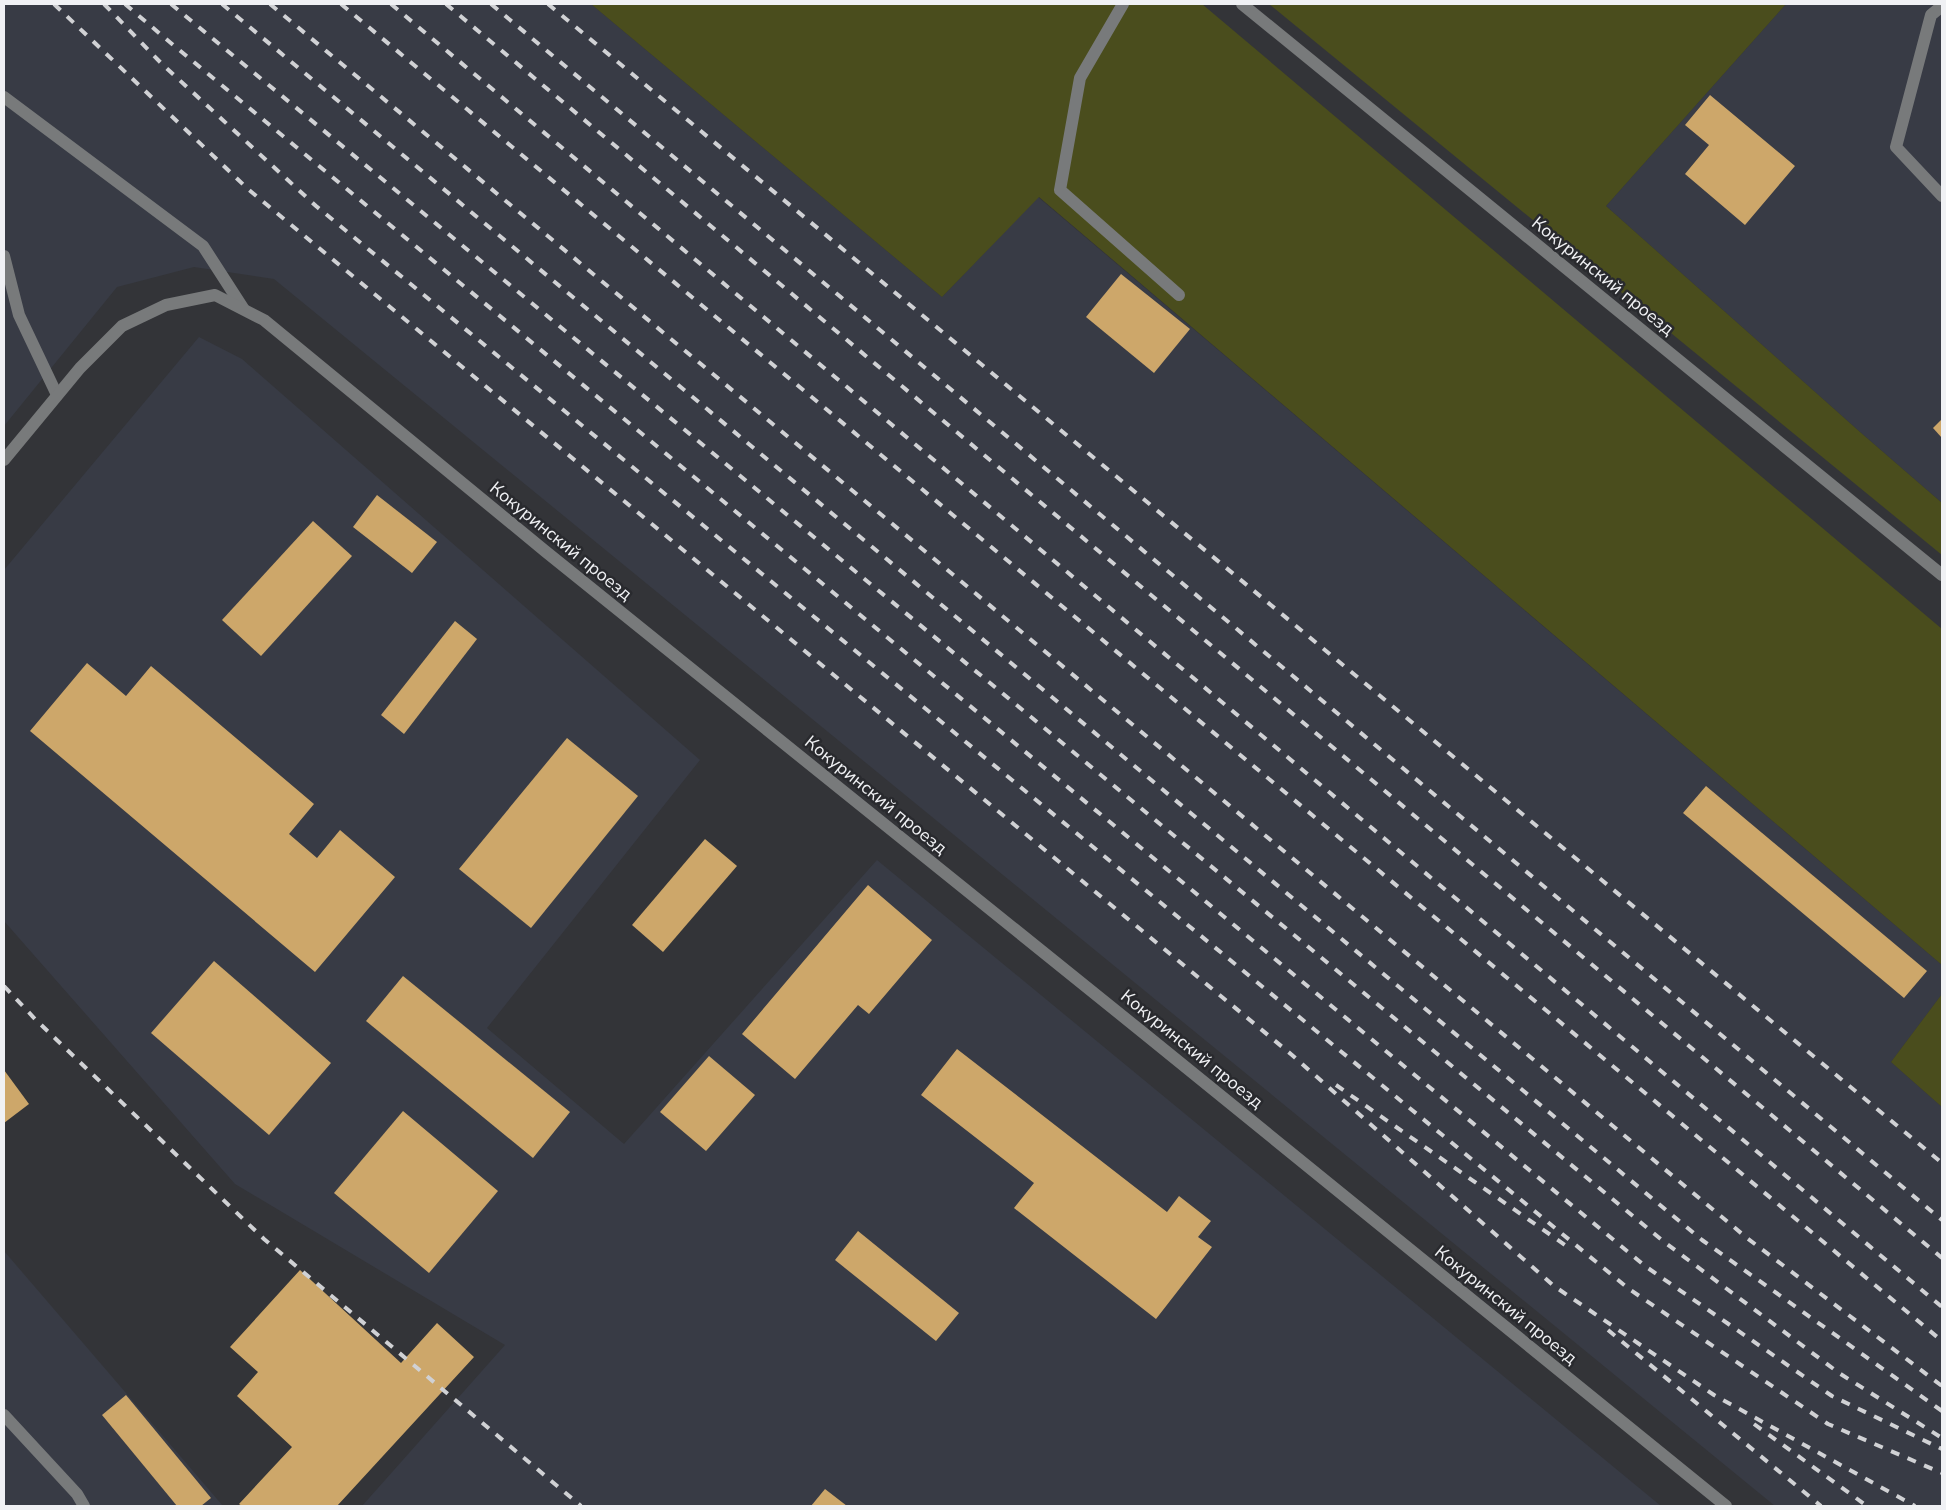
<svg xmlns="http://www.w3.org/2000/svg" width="1946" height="1510" viewBox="0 0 1946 1510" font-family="'Nunito Sans',sans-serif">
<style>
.built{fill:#383b45}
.green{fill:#4a4d1d}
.building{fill:#cda76a}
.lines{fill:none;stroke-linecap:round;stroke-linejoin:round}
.minor{stroke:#787a7b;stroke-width:12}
.rail{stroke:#d0d1d4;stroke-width:4;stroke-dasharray:9 9;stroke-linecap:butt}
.labels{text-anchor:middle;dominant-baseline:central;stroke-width:5;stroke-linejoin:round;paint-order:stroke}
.street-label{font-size:18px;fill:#f0f1f4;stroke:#292a2e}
</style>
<rect width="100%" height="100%" fill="#333438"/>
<!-- built -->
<g class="built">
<polygon points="4,4 591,4 942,297 1038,197 1942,965 1942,994 1891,1062 1942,1107 1942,1506 1775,1506 274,279 194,267 117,287 4,426"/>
<polygon points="1786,4 1942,4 1942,503 1860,432 1606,206"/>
<polygon points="199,337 242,359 700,760 487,1028 624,1144 877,860 1661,1506 362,1506 505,1345 235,1184 4,921 4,570"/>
<polygon points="4,1251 223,1506 4,1506"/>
</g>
<!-- green -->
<g class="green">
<polygon points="591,4 1202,4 1942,629 1942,965 1039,197 942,297"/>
<polygon points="1269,4 1786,4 1606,206 1860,432 1942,503 1942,555"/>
<polygon points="1942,994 1942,1107 1891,1062"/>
</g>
<!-- building -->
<g class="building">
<polygon points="1710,95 1795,166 1745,225 1685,174 1709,145 1685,125"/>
<polygon points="1121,274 1190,329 1154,373 1086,317"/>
<polygon points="1942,419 1942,438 1933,428"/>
<polygon points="377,495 437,542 412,573 353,527"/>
<polygon points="313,521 352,556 261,656 222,620"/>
<polygon points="455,621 477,639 404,734 381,715"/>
<polygon points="87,663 126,696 151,666 314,804 289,834 317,858 340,830 395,877 315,972 30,731"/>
<polygon points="567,738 638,796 531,928 459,869"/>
<polygon points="1706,786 1927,971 1904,998 1683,813"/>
<polygon points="705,839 737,866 663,952 632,925"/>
<polygon points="868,885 932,940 869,1014 858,1005 795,1079 742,1034"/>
<polygon points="214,961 331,1063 269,1135 151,1033"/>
<polygon points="403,976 570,1112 533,1158 366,1021"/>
<polygon points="957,1049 1167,1212 1179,1196 1211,1221 1198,1237 1212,1247 1156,1319 1014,1208 1034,1183 921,1095"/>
<polygon points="709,1056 755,1095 706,1151 660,1112"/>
<polygon points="4,1070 29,1104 4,1123"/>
<polygon points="403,1111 498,1191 429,1273 334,1193"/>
<polygon points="858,1231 959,1313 936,1341 835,1260"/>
<polygon points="300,1270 401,1363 437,1323 474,1357 337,1506 242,1506 239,1504 292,1447 237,1396 258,1372 230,1347"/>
<polygon points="126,1395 211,1498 201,1506 177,1506 102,1415"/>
<polygon points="825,1489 847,1506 811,1506"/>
</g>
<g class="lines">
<!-- minor -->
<g class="minor">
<polyline points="1123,4 1080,78 1060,190 1179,295"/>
<polyline points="1242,4 1942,575"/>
<polyline points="1942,6 1931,15 1896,147 1942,196"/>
<polyline points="4,97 203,246 243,308"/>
<polyline points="4,256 19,315 57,395"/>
<polyline points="4,460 80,368 122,326 166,305 215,295 264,320 545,551 1146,1035 1726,1506"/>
<polyline points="4,1415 77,1494 84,1506"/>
</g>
<!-- rail -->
<g class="rail">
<polyline points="54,4 249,190 1292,1055 1554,1286 1714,1395 1915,1506"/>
<polyline points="104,4 162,64 316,206 1629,1289 1828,1424 1942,1473"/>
<polyline points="125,4 172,44 1645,1266 1832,1396 1942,1449"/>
<polyline points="171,4 1663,1241 1839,1373 1942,1438"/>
<polyline points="222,4 1702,1240 1942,1411"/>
<polyline points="270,4 1747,1238 1942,1386"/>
<polyline points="341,4 1942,1341"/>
<polyline points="391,4 1942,1307"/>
<polyline points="446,4 1942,1258"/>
<polyline points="491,4 1942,1220"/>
<polyline points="548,4 1942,1163"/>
<polyline points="4,986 35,1019 264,1239 581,1506"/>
<polyline points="1336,1085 1565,1245"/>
<polyline points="1608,1330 1821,1506"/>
<polyline points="1754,1424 1867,1506"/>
</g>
</g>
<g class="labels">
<!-- street labels -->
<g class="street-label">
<text transform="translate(1603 276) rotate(39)">Кокуринский проезд</text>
<text transform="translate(561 541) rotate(39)">Кокуринский проезд</text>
<text transform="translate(876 795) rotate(39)">Кокуринский проезд</text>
<text transform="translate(1192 1049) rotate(39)">Кокуринский проезд</text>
<text transform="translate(1506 1305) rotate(39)">Кокуринский проезд</text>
</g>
</g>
<!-- border -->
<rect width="1946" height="1510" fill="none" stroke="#f0f1f4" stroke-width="10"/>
</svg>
